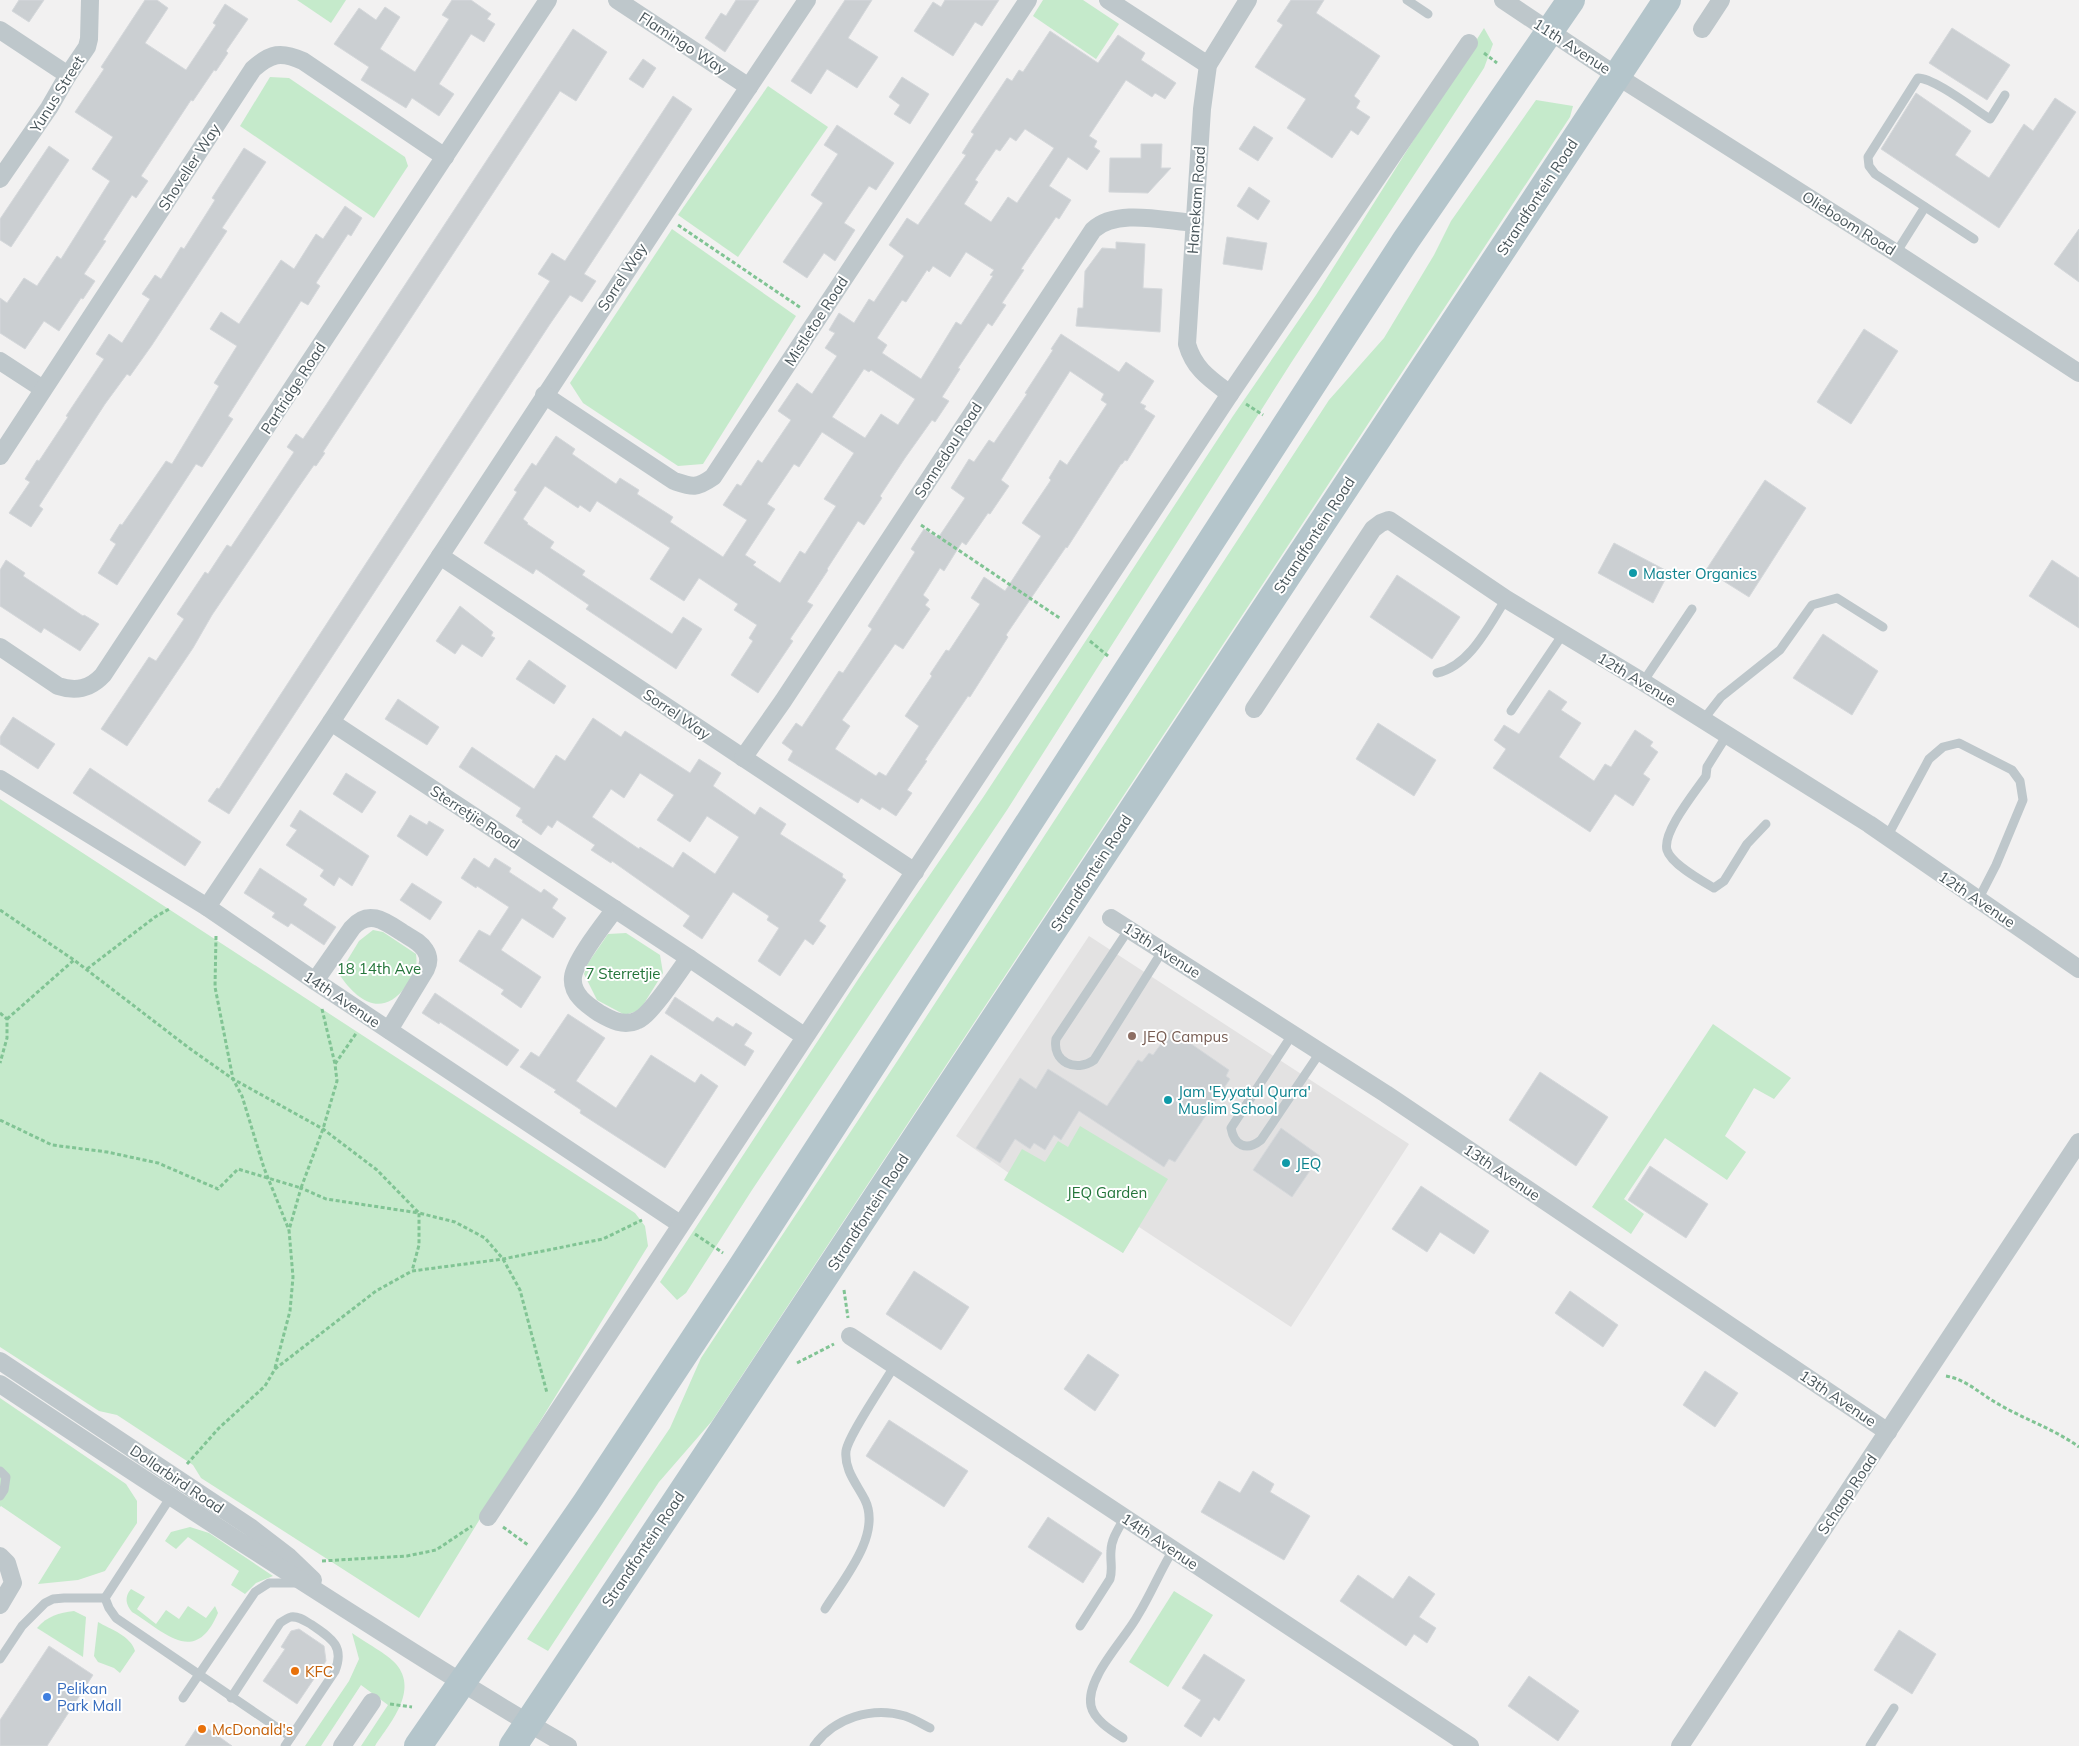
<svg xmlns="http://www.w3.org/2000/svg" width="2079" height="1746" viewBox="0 0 2079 1746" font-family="Mulish,sans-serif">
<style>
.education{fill:#e3e2e2}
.green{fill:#c5eacb}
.building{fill:#cbcfd2;stroke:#d5d8db;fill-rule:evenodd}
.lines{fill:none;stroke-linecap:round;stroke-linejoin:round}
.path{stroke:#81c494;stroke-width:3;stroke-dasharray:4 2.5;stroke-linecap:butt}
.service{stroke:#bec7cb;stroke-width:9}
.minor{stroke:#bec7cb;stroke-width:18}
.primary{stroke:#b4c5cb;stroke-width:28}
.culture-dot{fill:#0f9aa8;stroke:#fff;stroke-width:2}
.education-dot{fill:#8d6e63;stroke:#fff;stroke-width:2}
.food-dot{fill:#e8710a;stroke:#fff;stroke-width:2}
.shop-dot{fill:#3f7fe0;stroke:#fff;stroke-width:2}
.labels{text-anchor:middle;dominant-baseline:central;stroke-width:4;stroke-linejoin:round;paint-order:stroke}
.street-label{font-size:15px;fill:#4a575c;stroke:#fff}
.culture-label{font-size:15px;fill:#0d838f;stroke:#fff;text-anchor:start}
.park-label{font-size:15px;fill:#23753a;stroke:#fff}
.education-label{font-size:15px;fill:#785e54;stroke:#fff;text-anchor:start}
.food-label{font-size:15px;fill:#c56008;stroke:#fff;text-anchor:start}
.shop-label{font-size:15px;fill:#366cbe;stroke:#fff;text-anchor:start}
</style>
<rect width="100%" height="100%" fill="#f2f1f1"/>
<!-- education -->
<polygon class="education" points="1089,936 1409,1144 1291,1327 1139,1227 1123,1253 956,1136"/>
<!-- green -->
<g class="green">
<polygon points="297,0 346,0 331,23"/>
<polygon points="1043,0 1083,0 1119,24 1096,59 1033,16"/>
<polygon points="1484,28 1493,44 1484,68 1291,363 1007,810 752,1190 686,1293 677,1300 660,1282 859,978 984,796 1233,416 1316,295"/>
<polygon points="270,77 289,78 405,157 408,166 374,218 240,126"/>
<polygon points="768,86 828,127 738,257 678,215"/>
<polygon points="1536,100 1573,106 1570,117 712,1421 659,1482 548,1651 527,1639 670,1428 701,1358 896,1063 1329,400 1384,338 1434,255 1451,221"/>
<polygon points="672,229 796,316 703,464 678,466 583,403 570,383"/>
<polygon points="0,799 635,1213 645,1226 648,1246 419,1618 201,1478 193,1465 117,1415 99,1411 0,1347"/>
<path d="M373,930l10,2 33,22c2,14 -2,20 -10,32 -24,33 -49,15 -67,-12l20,-33z"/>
<polygon points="626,933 660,955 663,973 640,1010 625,1015 597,1000 584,974 588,963 608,934"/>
<polygon points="1713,1024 1791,1078 1774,1099 1754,1088 1725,1136 1746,1152 1727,1180 1665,1138 1624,1199 1644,1214 1631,1234 1592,1207"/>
<polygon points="1080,1126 1168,1179 1123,1253 1004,1180 1022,1149 1045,1162 1058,1141 1068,1147"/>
<polygon points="0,1398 126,1484 137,1501 137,1523 105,1571 78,1580 38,1584 61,1547 1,1506 0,1507"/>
<polygon points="190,1527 209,1533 273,1576 256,1583 245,1594 231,1585 239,1571 188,1537 176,1549 165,1541 171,1532"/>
<path d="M131,1589l14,8 -8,12 19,15 10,-14 13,9 9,-13 18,12 9,-12 3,7c-23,54 -53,19 -86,-1 -6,-7 -8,-15 -1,-23z"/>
<polygon points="1174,1591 1213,1615 1168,1687 1129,1662"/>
<path d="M74,1611l12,6 -3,40 -46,-29c10,-12 22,-15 37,-17z"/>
<path d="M98,1622c12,7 33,14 37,29l-15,22 -6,-5 -16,-6 -4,-6z"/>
<path d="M352,1633c11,8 37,22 44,31 23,27 -6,59 -21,82h-14l27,-41 -27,-20 -40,61h-16l44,-65 10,-22z"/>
</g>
<!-- building -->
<g class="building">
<polygon points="19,0 44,0 29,22 12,11"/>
<polygon points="145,0 157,0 168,8 145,43 186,70 216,25 213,23 225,4 248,19 226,51 228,53 216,71 214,70 193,101 191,100 141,176 148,181 136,198 132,195 103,240 106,241 84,274 95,281 83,299 81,298 59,331 44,321 25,349 0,333 0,298 7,303 24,278 37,286 57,256 61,259 110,181 92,169 113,137 75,112 104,69 101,67"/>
<polygon points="452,0 471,0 491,14 487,19 495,24 484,42 471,34 439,84 454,94 439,116 412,98 406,108 361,80 369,67 334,44 359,8 376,20 385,7 400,17 380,49 415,72 449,19 442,15"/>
<polygon points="736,0 759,0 725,52 705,38 721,13 726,16"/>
<polygon points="845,0 872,0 848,38 878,57 857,88 827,69 811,94 791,81"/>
<polygon points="945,0 999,0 982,26 975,22 953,56 914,31 933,2 941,7"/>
<polygon points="1291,0 1324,0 1316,13 1380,56 1354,96 1360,101 1356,108 1370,117 1358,135 1351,130 1332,158 1287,128 1306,99 1255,67 1283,25 1277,21"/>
<polygon points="1952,28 2010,65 1987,100 1929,63"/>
<polygon points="573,29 607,52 576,101 560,91 323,452 325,453 316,466 314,465 298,488 212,615 193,648 127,746 101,729 149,657 156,661 184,619 177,614 205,572 208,574 227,545 231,547 294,452 287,447 296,434 303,439 326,405"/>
<path d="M1050,31l48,32 20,-28 27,18 -4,7 35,23 -11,16 -10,-6 -3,4 -26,-17 -37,56 8,5 -3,6 6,4 -13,19 -19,-13 -19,29 22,14 -12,19 -3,-2 -35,52 3,1 -22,33 4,2 -14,21 -4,-3 -30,45 2,1 -18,28 7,4 -14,21 -3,-2 -27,38 -25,38 2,2 -18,27 -6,-4 -31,48 1,1 -21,32 6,3 -23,34 3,2 -35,52 -27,-18 22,-34 -4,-3 8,-13 -23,-15 4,-6 -39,-26 -15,23 -34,-22 20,-31 -73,-47 -7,11 -10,-7 -2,3 -33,-22 -22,33 5,4 -1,1 27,18 -4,6 35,23 -3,4 90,59 11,-17 19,12 -26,40 -90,-60 3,-4 -53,-36 -3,5 -49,-31 33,-51 -3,-2 18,-27 4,3 20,-30 19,13 -3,5 44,30 4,-6 19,12 -2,4 36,23 -3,5 53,35 24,-37 -24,-15 14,-21 4,2 17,-26 4,3 29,-43 -13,-9 19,-28 15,11 25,-38 -12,-8 10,-15 -6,-3 10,-17 15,10 15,-24 5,3 30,-46 -15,-11 18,-27 11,7 48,-70 -4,-2 12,-19 -3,-2 36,-54 5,3 7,-11 4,2zM1025,129l29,19 -37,55 -9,-6 -17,25 -27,-18 14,-22 -3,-2 21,-31 4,2 10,-14 6,4zM966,252l28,18 -4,5 3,1 -32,49 -5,-3 -35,57 -39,-26 5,-8 -10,-7 25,-38 4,2 21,-32 2,2 4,-6 17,11zM864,369l5,3 2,-2 44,29 -17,26 -17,-11 -16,24 -33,-21zM822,432l32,21 -30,46 12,7 -31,48 -5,-3 -20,32 -27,-18 3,-3 -11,-7 30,-46 -8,-5 27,-40 5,3z"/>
<polygon points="643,59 656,68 643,88 629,79"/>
<polygon points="902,77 929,94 910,124 894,114 900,105 889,97"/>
<polygon points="1916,93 1971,131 1955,155 1989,178 2024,124 2033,131 2055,98 2076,112 1999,228 1881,149"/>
<polygon points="673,96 692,109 584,274 596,281 582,302 570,295 550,324 229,814 208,801 217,788 219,789 550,281 538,274 552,253 565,261"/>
<polygon points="837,125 894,163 876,190 869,186 844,223 855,230 835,261 824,253 807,278 783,262 823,203 811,195 838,154 824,145"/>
<polygon points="1254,126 1273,138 1258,161 1239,149"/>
<polygon points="1141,144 1162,144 1161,168 1171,168 1148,193 1109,192 1110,158 1141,158"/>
<polygon points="49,146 69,160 11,247 0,240 0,219"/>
<polygon points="244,148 266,162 222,228 227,231 152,345 130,376 127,374 105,404 39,506 43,509 31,527 9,513 30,482 25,479 37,460 39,461 68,417 66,416 104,359 96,354 109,334 122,343 150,299 142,294 155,275 161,279 181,247 184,249 215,200 212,198"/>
<polygon points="1249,187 1270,201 1258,220 1237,206"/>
<polygon points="345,206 362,218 351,236 348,234 316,283 320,286 308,305 301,301 249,383 228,416 233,419 202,467 196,464 117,585 98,573 116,544 110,540 120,524 122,525 166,461 172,464 219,386 214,383 237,346 210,329 221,312 239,324 281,260 294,269 316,234 323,239"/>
<polygon points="2079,229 2079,282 2054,264"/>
<polygon points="1227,237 1267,243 1262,270 1223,264"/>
<polygon points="1116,242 1145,244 1143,288 1162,289 1160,332 1076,326 1078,308 1083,308 1085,271 1102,248 1116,249"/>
<polygon points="1864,329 1898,351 1851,424 1817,402"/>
<path d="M1061,334l58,38 7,-10 28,19 -14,22 6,3 -2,3 11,7 -28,45 -2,-1 -3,4h-1l-54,84 -1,-1 -60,88 2,2 -38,60 -2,-1 -43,64 2,1 -20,29 5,3 -16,23 -14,-9 -2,3 -19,-12 -3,5 -70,-43 5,-9 -11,-8 14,-20 6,4 37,-56 4,2 29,-44 -4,-3 47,-74 -4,-3 13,-20 14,9 27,-40 -14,-10 18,-29 5,3 15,-22 5,3 33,-49 -2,-1 28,-43 -2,-1zM1070,371l34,23 -3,6 6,4 -40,61 -7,-5 -11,18 2,2 -29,43 19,13 -36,55 -21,-14 -13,21 9,6 -31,47 -3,-1 -16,24 2,2 -27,40 14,10 -33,50 -7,-4 -3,4 -41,-27 15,-23 -8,-6 53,-76 8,5 27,-40 -5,-4 4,-5 -6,-5 17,-27 4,3 18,-29 4,3 22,-32 2,1 19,-28 -8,-6z"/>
<polygon points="1765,480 1806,508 1749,597 1706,570"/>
<polygon points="1614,543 1669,572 1653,603 1598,573"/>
<polygon points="6,560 25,573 23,576 83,616 84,615 99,624 80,651 44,628 41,633 0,606 0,570"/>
<polygon points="2052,560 2079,578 2079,628 2029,596"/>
<polygon points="1397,575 1460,617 1432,659 1370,617"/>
<polygon points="460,606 493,632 491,636 495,638 482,657 462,644 455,654 436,641"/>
<polygon points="1823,634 1878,671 1852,715 1793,678"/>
<polygon points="529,660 566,686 554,704 516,679"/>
<polygon points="1549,690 1567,702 1561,710 1581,723 1559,757 1594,781 1605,764 1611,767 1635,730 1653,742 1650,746 1658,752 1643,774 1650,779 1633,806 1615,794 1590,832 1493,768 1506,749 1494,740 1504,725 1519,734"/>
<polygon points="398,699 439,727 427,745 385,719"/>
<polygon points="13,717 55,744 38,769 0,744 0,737"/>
<path d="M593,718l28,19 4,-6 65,42 9,-14 22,14 -8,13 42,29 5,-8 26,17 -6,10 63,40 -1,3 4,3 -27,41 7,5 -13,19 -8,-6 -25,37 -22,-15 21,-33 -12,-8 2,-4 -36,-24 -31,47 -19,-13 7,-10 -78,-55 -1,2 -20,-13 4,-5 -38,-25 -5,8 -4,-3 -7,10 -19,-13 1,-2 -7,-4 5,-8 -62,-41 13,-20 62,42 22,-34 9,6zM640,773l34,22 -17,25 33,22 17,-26 32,21 -24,37 -32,-22 -10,16 -33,-21 -1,2 -47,-32 19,-28 13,9z"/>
<polygon points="1378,723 1436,760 1414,796 1356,759"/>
<polygon points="90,768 201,842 185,866 73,793"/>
<polygon points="346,773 376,792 362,813 333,794"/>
<polygon points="300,810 369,856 352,886 339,877 334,886 320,876 324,870 286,845 297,830 290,826"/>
<polygon points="410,815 427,825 429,821 444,830 427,856 397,836"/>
<polygon points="474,858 489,868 495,858 511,868 509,872 541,893 544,889 558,899 552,908 566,918 553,938 522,918 501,950 541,977 521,1008 501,994 504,990 459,961 479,930 490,936 509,907 477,886 476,888 461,878"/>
<polygon points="260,868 307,899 303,905 336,927 324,945 291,923 288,927 272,917 275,913 244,893"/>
<polygon points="412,883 442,902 430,920 400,900"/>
<polygon points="435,993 519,1050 507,1066 440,1022 439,1024 422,1013"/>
<polygon points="675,997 713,1022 717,1017 733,1027 736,1023 752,1033 744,1045 754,1051 745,1066 665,1013"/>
<polygon points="568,1014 605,1038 576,1081 616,1108 651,1055 695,1083 701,1074 718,1086 665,1168 580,1113 581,1110 554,1092 556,1090 520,1067 531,1052 539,1057"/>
<polygon points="1171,1030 1229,1070 1226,1076 1230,1079 1175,1162 1169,1159 1164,1167 1079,1111 1061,1140 1054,1135 1045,1150 1034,1143 1030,1149 1015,1139 1000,1163 976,1148 1020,1078 1036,1089 1048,1069 1107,1106 1138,1060 1142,1062 1149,1053 1153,1055"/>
<polygon points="1540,1072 1608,1117 1576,1166 1509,1120"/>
<polygon points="1281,1128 1320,1156 1292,1197 1253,1170"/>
<polygon points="1650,1166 1708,1204 1686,1238 1628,1200"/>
<polygon points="1421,1186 1489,1231 1474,1254 1440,1232 1427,1252 1392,1229"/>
<polygon points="914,1271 969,1307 941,1350 886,1314"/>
<polygon points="1570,1291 1618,1325 1603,1347 1555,1313"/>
<polygon points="1088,1354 1119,1375 1095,1411 1064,1389"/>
<polygon points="1705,1371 1738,1393 1715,1427 1683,1405"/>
<polygon points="889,1420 968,1471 944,1507 866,1456"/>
<polygon points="1253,1471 1274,1484 1270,1492 1310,1516 1284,1560 1201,1512 1219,1481 1240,1493"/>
<polygon points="1048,1517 1102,1553 1083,1583 1028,1547"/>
<polygon points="1358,1575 1393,1599 1409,1576 1435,1594 1419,1617 1436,1628 1427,1643 1414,1634 1406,1646 1340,1601"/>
<polygon points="299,1629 324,1646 326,1661 297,1704 263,1681 285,1649 281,1647 291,1631"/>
<polygon points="1899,1630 1936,1654 1912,1694 1874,1670"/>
<polygon points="49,1646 93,1675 47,1746 0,1746 0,1720"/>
<polygon points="1204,1654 1245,1680 1219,1721 1214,1717 1201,1737 1184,1726 1201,1700 1182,1688"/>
<polygon points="1529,1676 1579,1711 1558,1741 1508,1706"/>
<polygon points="200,1723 232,1746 185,1746"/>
</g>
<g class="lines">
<!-- path -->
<g class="path">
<polyline points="1484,53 1497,63"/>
<polyline points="678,225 801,308"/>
<polyline points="1246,404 1263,415"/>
<polyline points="921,525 1061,619"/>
<polyline points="1090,641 1108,656"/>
<polyline points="0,910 74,960"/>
<polyline points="216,936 215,987 233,1079 242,1096 264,1168 289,1230"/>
<polyline points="87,969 155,917 171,908"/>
<polyline points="322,1009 335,1064"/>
<polyline points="0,1013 7,1019 7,1038 0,1063"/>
<polyline points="7,1019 74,960 189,1048 233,1079 323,1129 377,1170 419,1213 455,1222 485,1238 503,1259 520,1290 547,1393"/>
<polyline points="0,1120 52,1145 107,1152 158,1163 218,1189 238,1169 301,1188 323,1129 337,1081 335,1064 357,1032"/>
<polyline points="695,1234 723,1253"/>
<polyline points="844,1290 848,1318"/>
<polyline points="797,1363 834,1344"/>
<polyline points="275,1368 290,1311 293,1277 289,1230 301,1188 326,1199 419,1213 419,1245 412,1271"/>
<path d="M1946,1376c22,4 35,19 54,29 26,15 54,24 79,42"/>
<polyline points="187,1464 219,1428 265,1386 275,1369 376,1291 412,1271 503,1259 603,1239 642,1220"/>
<polyline points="503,1527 528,1545"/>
<polyline points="322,1561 407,1556 436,1550 472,1526"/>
<polyline points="390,1704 412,1707"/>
</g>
<!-- service -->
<g class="service">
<polyline points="1407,0 1428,14"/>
<path d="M1974,239l-99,-65 -6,-8 -1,-9 50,-79c16,0 56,31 72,41l15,-24"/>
<polyline points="1896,253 1925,207"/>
<path d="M1437,673c33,-7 52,-48 69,-74"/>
<polyline points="1643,682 1692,609"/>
<polyline points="1511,711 1563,634"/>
<polyline points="1703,720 1721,697 1780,650 1812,605 1837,598 1883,627"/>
<path d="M1727,735l-20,32 -1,9c-10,15 -44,56 -39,74 4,14 35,31 47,38l10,-7 23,-37 19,-20"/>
<polyline points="1887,837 1929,759 1943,747 1959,743 2012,770 2020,781 2023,800 1996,865 1978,900"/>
<path d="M1129,929l-73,110c-4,23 20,34 38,21l69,-110"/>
<path d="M1292,1035l-61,93c3,17 15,24 30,12l60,-89"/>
<polyline points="0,1471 6,1477 4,1490 0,1496"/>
<polyline points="105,1598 172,1495"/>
<path d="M825,1609c18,-29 57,-74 40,-109 -8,-16 -21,-30 -19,-49 2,-15 39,-69 49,-86"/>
<path d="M1080,1626l30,-47c3,-10 0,-18 1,-28 0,-12 8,-23 14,-34"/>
<polyline points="0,1659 22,1626 45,1603 53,1599 64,1598 105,1598 109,1608 116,1618 291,1737"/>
<polyline points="183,1698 255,1592 269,1583 298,1583"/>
<path d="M231,1698l49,-75c3,-2 7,-5 11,-6 8,-1 14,4 21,8 19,13 33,21 23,46l-50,75"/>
<path d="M1123,1738c-11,-7 -29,-18 -32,-32 -6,-28 35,-68 47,-91 13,-21 22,-44 35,-65"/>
<path d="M814,1746c20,-28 58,-40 91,-30 9,3 17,8 25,12"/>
<polyline points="1870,1746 1894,1708"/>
</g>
<!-- minor -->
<g class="minor">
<polyline points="617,0 749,87"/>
<polyline points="807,0 690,175 440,556 915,872"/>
<polyline points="1108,0 1208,65"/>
<polyline points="1503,0 1617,76 1896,253 2079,373"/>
<polyline points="1702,29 1721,0"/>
<polyline points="0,30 68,75"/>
<polyline points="0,179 49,108 68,75 87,47 89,39 90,0"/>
<polyline points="0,361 43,389"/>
<path d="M1230,394c-20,-15 -36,-25 -43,-50l15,-235 6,-44 40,-65"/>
<path d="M544,395l130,86c18,6 22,8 39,-4l315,-477"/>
<path d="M0,456l253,-387c18,-16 28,-18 50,-8l142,96"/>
<path d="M0,647l58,39c18,6 32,3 45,-11l445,-675"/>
<polyline points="1254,709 1373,529 1381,523 1389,520 1506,599 1643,682 1869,824 2079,969"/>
<polyline points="331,722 440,556"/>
<path d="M743,758l40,-57 310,-471c23,-22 72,-9 102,-7"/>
<polyline points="0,779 207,907 315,981 680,1224"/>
<polyline points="207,907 331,722 689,958 804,1036"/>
<path d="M615,909c-11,15 -40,51 -42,68 -2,17 14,28 26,36 12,7 25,14 39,7 13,-5 41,-49 51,-62"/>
<polyline points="1111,918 1386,1094 1888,1432"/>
<path d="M315,981l37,-53c17,-20 34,-6 51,5 8,5 17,9 22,17 4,6 4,13 1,19l-37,61"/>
<polyline points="850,1336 1470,1746"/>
<polyline points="0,1361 250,1527 289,1557 313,1580"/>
<path d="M0,1384c114,76 229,151 345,225 74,47 147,94 223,137"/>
<polyline points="488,1517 1230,394 1469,43"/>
<polyline points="0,1556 7,1563 13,1583 0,1605"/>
<polyline points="342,1746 372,1702"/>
<polyline points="1680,1746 2079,1142"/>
</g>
<!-- primary -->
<g class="primary">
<polyline points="418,1746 586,1503 743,1265 1341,340 1406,240 1571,0"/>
<polyline points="513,1746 712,1447 1667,0"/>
</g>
</g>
<!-- markers -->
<g class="culture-dot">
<circle cx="1633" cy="573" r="5"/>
<circle cx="1168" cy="1100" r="5"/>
<circle cx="1286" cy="1163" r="5"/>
</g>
<circle class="education-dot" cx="1132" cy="1036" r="5"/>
<g class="food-dot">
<circle cx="295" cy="1671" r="5"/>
<circle cx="202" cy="1729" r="5"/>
</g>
<circle class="shop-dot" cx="47" cy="1697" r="5"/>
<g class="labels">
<!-- street labels -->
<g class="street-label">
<text transform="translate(683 43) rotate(33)">Flamingo Way</text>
<text transform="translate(1572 46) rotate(33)">11th Avenue</text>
<text transform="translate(57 94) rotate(-58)">Yunus Street</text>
<text transform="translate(189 167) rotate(-57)">Shoveller Way</text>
<text transform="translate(1537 197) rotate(-57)">Strandfontein Road</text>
<text transform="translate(1196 200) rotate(-86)">Hanekam Road</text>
<text transform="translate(1849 223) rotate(32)">Olieboom Road</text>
<text transform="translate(622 277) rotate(-57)">Sorrel Way</text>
<text transform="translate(816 321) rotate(-57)">Mistletoe Road</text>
<text transform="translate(293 388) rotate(-57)">Partridge Road</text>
<text transform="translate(948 450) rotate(-57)">Sonnedou Road</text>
<text transform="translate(1314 535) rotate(-57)">Strandfontein Road</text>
<text transform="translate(1637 679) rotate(31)">12th Avenue</text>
<text transform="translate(677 714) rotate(34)">Sorrel Way</text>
<text transform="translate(475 817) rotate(33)">Sterretjie Road</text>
<text transform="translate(1091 873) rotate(-57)">Strandfontein Road</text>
<text transform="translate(1977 899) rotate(34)">12th Avenue</text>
<text transform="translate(1162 950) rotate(33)">13th Avenue</text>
<text transform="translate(342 999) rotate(34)">14th Avenue</text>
<text transform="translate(1502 1172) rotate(34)">13th Avenue</text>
<text transform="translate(868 1212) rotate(-57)">Strandfontein Road</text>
<text transform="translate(1838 1398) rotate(34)">13th Avenue</text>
<text transform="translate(177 1479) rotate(34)">Dollarbird Road</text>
<text transform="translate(1847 1494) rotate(-56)">Schaap Road</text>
<text transform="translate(1160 1541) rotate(34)">14th Avenue</text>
<text transform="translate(643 1549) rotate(-56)">Strandfontein Road</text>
</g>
<!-- culture labels -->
<g class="culture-label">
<text x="1643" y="573">Master Organics</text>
<text x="1178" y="1091">Jam 'Eyyatul Qurra'<tspan x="1178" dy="17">Muslim School</tspan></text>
<text x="1296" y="1163">JEQ</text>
</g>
<!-- park labels -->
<g class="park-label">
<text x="379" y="968">18 14th Ave</text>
<text x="623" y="973">7 Sterretjie</text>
<text x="1107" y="1192">JEQ Garden</text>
</g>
<!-- education labels -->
<g class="education-label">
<text x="1142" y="1036">JEQ Campus</text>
</g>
<!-- food labels -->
<g class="food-label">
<text x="305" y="1671">KFC</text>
<text x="212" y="1729">McDonald's</text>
</g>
<!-- shop labels -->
<g class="shop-label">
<text x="57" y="1688">Pelikan<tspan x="57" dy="17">Park Mall</tspan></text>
</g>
</g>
</svg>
